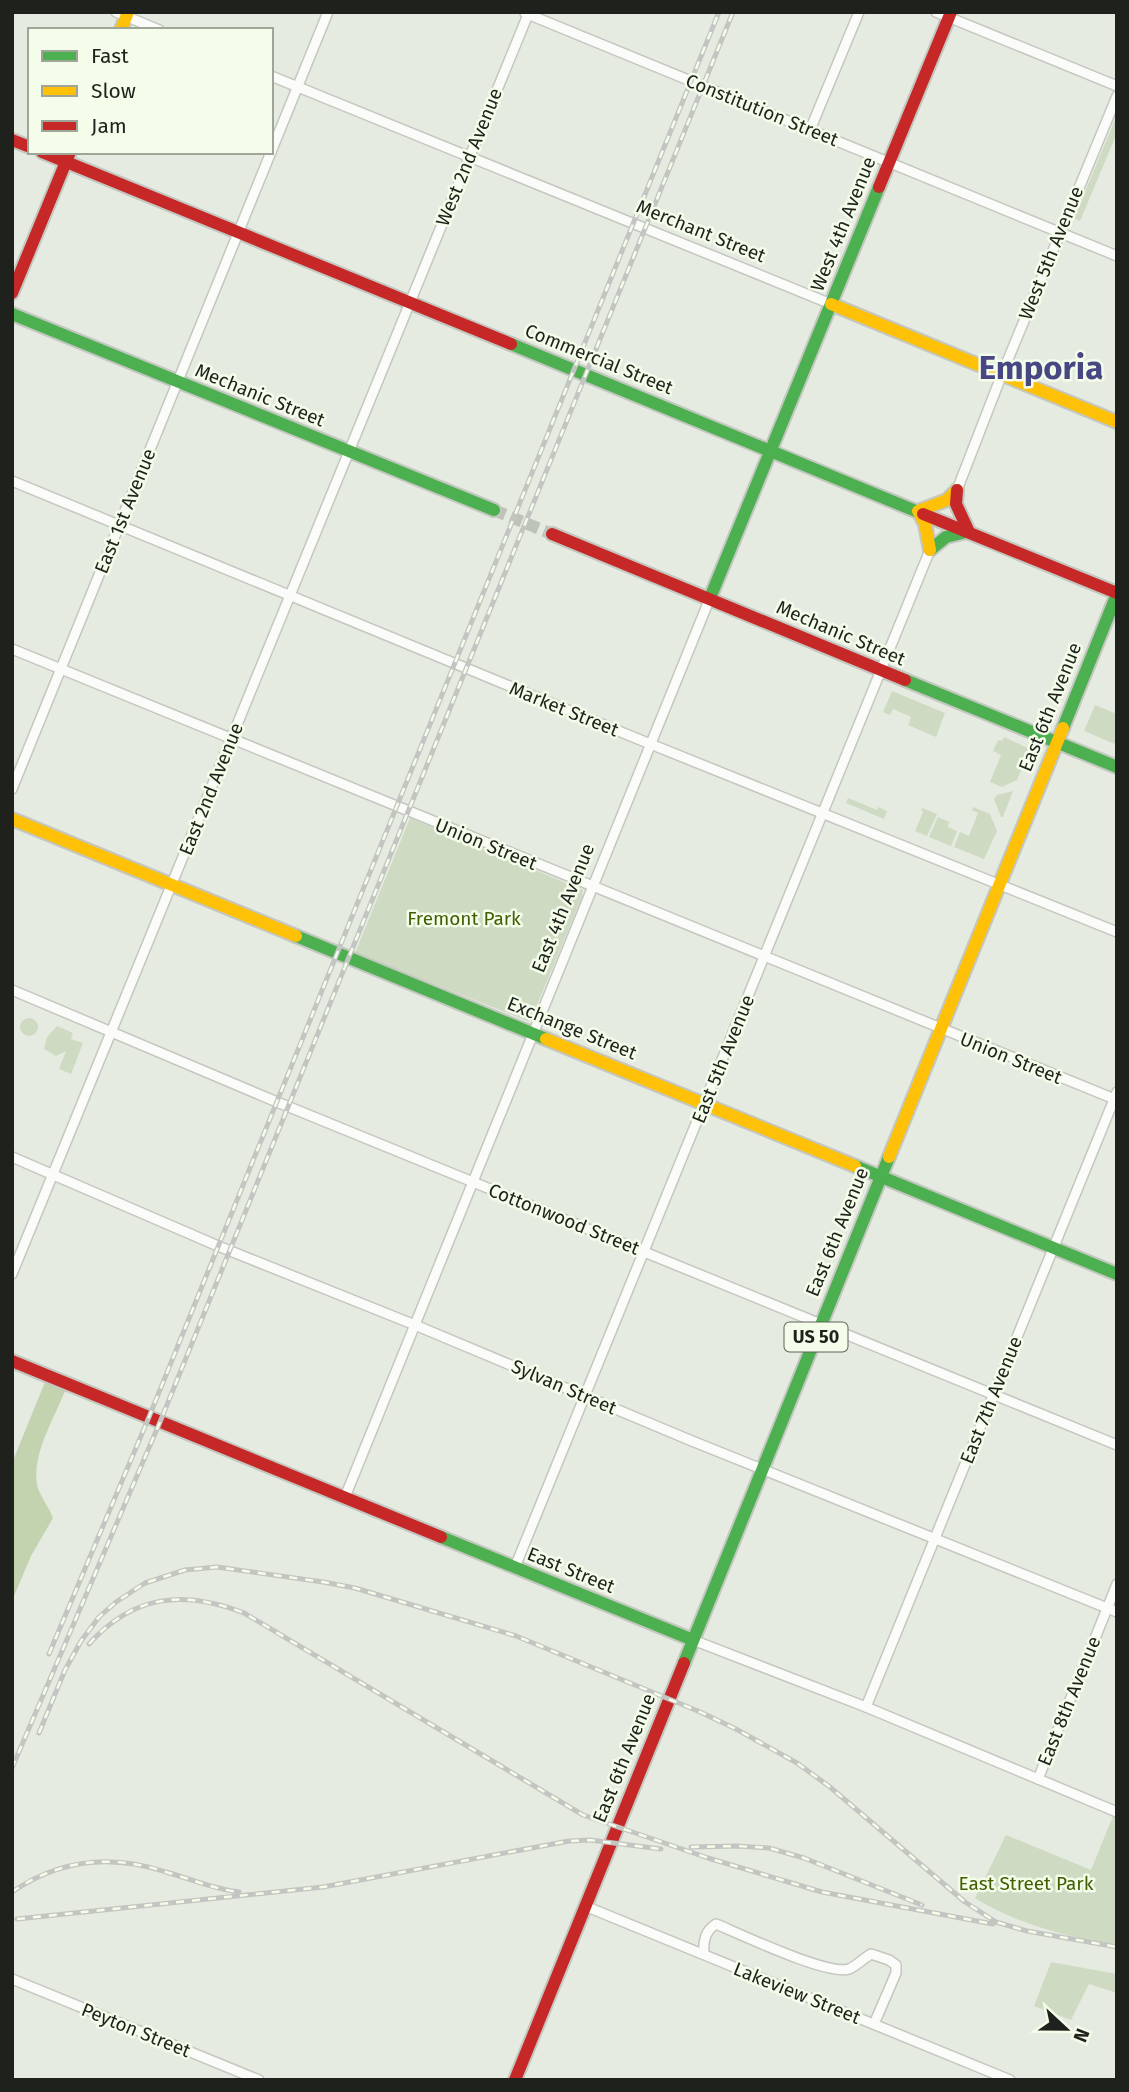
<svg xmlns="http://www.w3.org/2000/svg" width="1129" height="2092" viewBox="0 0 1129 2092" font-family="'Fira Sans',sans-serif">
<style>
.green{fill:#cfdac2}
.forest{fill:#c3d3af}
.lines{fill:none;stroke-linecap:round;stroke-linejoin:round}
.secondary-tunnel{stroke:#bec3ba;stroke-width:12;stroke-dasharray:12 6;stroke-linecap:butt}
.street-casing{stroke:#c3c7bf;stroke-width:12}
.fast-casing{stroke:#c3c7bf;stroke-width:16}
.slow-casing{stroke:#c3c7bf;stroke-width:16}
.jam-casing{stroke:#c3c7bf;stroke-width:16}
.street{stroke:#fbfcfa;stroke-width:9}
.fast{stroke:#4caf50;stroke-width:12}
.slow{stroke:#ffc107;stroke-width:12}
.jam{stroke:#c62828;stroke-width:12}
.rail-casing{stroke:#c3c5c2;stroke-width:5}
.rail{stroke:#f4fcea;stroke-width:2.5;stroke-dasharray:8;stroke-linecap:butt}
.labels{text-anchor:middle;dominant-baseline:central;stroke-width:5;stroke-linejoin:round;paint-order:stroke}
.shield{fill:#f4fcea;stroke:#5f635a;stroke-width:2}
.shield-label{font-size:18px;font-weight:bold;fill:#1f221c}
.street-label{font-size:19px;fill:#1f221c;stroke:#f4fcea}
.park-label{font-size:19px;fill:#415f02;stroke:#f4fcea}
.town-label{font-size:33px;font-weight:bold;fill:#494684;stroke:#f4fcea}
</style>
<rect width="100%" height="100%" fill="#e6ebe1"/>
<!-- green -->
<g class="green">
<polygon points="1117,115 1117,133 1080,221 1074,218"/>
<polygon points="892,691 945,713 936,737 908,725 911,717 893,709 890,715 883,712"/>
<polygon points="1095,705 1117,714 1117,745 1084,731"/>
<polygon points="1004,737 1030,749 1017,780 1002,787 990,782 1001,755 993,751 998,740 1002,741"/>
<polygon points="1013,791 1003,817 1001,817 994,799 997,795"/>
<polygon points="848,798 877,810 878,807 887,811 884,819 846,803"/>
<polygon points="973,807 990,814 997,831 984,859 954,847 960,832 969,836 978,813 972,810"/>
<polygon points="922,808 937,814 927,836 915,831 923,812 921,810"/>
<polygon points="938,817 949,822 948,827 957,831 951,846 929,837"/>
<polygon points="410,818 583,890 582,897 530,1022 355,953"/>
<circle cx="29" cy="1027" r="9"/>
<polygon points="57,1026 73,1033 71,1039 83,1043 71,1074 59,1069 66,1051 56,1056 44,1049 47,1037"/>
<path d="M1113,1816l4,2v128c-49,-10 -99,-21 -142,-48l31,-63 85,35z"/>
<polygon points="1051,1962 1117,1974 1117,1993 1089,1984 1071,2020 1034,2006"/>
</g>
<!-- forest -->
<path class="forest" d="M45,1382l20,9c-11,28 -33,63 -28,93 2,11 12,23 16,34l-22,38 -19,45v-138z"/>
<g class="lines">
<!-- secondary-tunnel -->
<polyline class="secondary-tunnel" points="494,510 552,534"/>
<!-- street casing -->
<g class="street-casing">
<g id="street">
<polyline points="116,12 159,30"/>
<polyline points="936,12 1117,86"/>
<polyline points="525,13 1117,256"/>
<polyline points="271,76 831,304"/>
<polyline points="810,130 859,12"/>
<polyline points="271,152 328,12"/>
<polyline points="12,481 638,739 1117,932"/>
<polyline points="957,490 1002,374 1117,96"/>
<polyline points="12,649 1117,1100"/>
<polyline points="12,789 271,152"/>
<polyline points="12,990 277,1102 1117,1445"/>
<polyline points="12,1157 218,1246 415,1325 692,1441 1117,1612"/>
<polyline points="12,1274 529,12"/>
<polyline points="345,1497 710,598"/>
<polyline points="515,1567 930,550"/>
<polyline points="693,1640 866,1707 1117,1812"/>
<polyline points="866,1707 1117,1092"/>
<polyline points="1038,1779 1117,1584"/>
<polyline points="585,1906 1010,2080"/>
<path d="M704,1954c-1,-13 1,-23 12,-30 24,10 112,52 133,45 6,-2 15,-11 22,-15l18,6 7,5v8l-22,51"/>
<polyline points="12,1979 259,2080"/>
</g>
</g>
<!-- fast casing -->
<g class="fast-casing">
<g id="fast">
<polyline points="12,314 494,510"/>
<polyline points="511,344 923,514"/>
<polyline points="930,550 946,537 966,532"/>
<polyline points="710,598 879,187"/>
<polyline points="905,680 1117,767"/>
<polyline points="1063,728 1117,594"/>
<polyline points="296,936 546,1039"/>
<polyline points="855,1166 1117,1274"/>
<polyline points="441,1537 693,1640"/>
<polyline points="684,1663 889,1157"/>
</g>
</g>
<!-- slow casing -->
<g class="slow-casing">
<g id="slow">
<polyline points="121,30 128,12"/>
<polyline points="831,304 1117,422"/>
<polyline points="930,550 925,524 918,511 947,500 957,490"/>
<polyline points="12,819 296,936"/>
<polyline points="546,1039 855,1166"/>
<polyline points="889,1157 1063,728"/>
</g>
</g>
<!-- jam casing -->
<g class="jam-casing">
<g id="jam">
<polyline points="12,140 30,147"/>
<polyline points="42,152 511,344"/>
<polyline points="879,187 951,12"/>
<polyline points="12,293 70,152"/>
<polyline points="957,490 956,504 969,532"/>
<polyline points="923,514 1117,593"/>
<polyline points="552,534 905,680"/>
<polyline points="12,1361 441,1537"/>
<polyline points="515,2080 684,1663"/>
</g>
</g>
<!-- street -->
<use href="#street" class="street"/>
<!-- fast -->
<use href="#fast" class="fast"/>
<!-- slow -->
<use href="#slow" class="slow"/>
<!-- jam -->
<use href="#jam" class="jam"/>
<!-- rail casing -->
<g class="rail-casing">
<g id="rail">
<path d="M89,1644c45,-50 95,-54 155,-31l339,202 125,43 114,34 171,32"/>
<polyline points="49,1654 149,1417 719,12"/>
<polyline points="39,1733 65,1670 81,1641 99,1617 116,1602 145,1583 185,1570 217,1567 323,1582 355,1588 516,1636 698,1711 736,1729 797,1763 830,1787 965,1902 996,1922 1027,1931 1117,1947"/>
<polyline points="12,1768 160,1422 733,12"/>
<polyline points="691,1847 737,1846 769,1848 804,1858 922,1905"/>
<path d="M12,1892c48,-33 100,-38 154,-20 25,7 47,17 73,20"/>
<polyline points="17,1919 323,1887 569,1841 590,1840 661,1849"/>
</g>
</g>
<!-- rail -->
<use href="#rail" class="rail"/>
</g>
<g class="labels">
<!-- shield labels -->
<rect class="shield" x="784.5" y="1322.5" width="63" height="29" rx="5"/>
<g class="shield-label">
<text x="816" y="1337">US 50</text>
</g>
<!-- street labels -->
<g class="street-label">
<text transform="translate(762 110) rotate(22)">Constitution Street</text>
<text transform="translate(469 157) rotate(-68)">West 2nd Avenue</text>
<text transform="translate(843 224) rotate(-68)">West 4th Avenue</text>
<text transform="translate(701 231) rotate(22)">Merchant Street</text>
<text transform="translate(1051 253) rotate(-68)">West 5th Avenue</text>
<text transform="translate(599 359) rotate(22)">Commercial Street</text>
<text transform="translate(260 395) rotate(22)">Mechanic Street</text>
<text transform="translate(125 511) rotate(-68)">East 1st Avenue</text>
<text transform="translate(841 633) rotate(23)">Mechanic Street</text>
<text transform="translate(1050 707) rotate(-68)">East 6th Avenue</text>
<text transform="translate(564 709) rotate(22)">Market Street</text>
<text transform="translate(211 789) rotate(-68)">East 2nd Avenue</text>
<text transform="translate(486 844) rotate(22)">Union Street</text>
<text transform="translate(563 908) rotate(-68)">East 4th Avenue</text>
<text transform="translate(572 1028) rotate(22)">Exchange Street</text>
<text transform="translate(1011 1058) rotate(22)">Union Street</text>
<text transform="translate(723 1059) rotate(-68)">East 5th Avenue</text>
<text transform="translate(564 1219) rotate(22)">Cottonwood Street</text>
<text transform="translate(837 1232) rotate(-68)">East 6th Avenue</text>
<text transform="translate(564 1387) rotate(23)">Sylvan Street</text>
<text transform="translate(991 1400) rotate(-68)">East 7th Avenue</text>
<text transform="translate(571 1570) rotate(22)">East Street</text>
<text transform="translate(1069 1701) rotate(-68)">East 8th Avenue</text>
<text transform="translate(624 1758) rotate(-68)">East 6th Avenue</text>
<text transform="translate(797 1993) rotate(22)">Lakeview Street</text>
<text transform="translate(136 2030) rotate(22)">Peyton Street</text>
</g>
<!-- park labels -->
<g class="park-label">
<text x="464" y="918">Fremont Park</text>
<text x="1026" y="1883">East Street Park</text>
</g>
<!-- town labels -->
<g class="town-label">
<text x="1041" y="368">Emporia</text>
</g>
</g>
<!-- border -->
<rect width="1129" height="2092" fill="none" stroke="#1f221c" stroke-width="28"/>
<!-- legend -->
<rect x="28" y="28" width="245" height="126" fill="#f4fcea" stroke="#9fa598" stroke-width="2"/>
<rect x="42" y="51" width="35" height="10" fill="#4caf50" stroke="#9fa598" stroke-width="2"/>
<text x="91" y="63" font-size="21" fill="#1f221c">Fast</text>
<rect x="42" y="86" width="35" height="10" fill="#ffc107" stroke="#9fa598" stroke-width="2"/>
<text x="91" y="98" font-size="21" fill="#1f221c">Slow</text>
<rect x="42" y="121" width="35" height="10" fill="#c62828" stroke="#9fa598" stroke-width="2"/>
<text x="91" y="133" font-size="21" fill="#1f221c">Jam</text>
<!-- north arrow -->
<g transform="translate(1066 2029) rotate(112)" stroke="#f4fcea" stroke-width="5" paint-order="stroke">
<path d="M0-5L12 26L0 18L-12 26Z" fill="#1f221c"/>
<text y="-10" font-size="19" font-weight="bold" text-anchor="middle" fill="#1f221c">N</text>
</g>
</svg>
